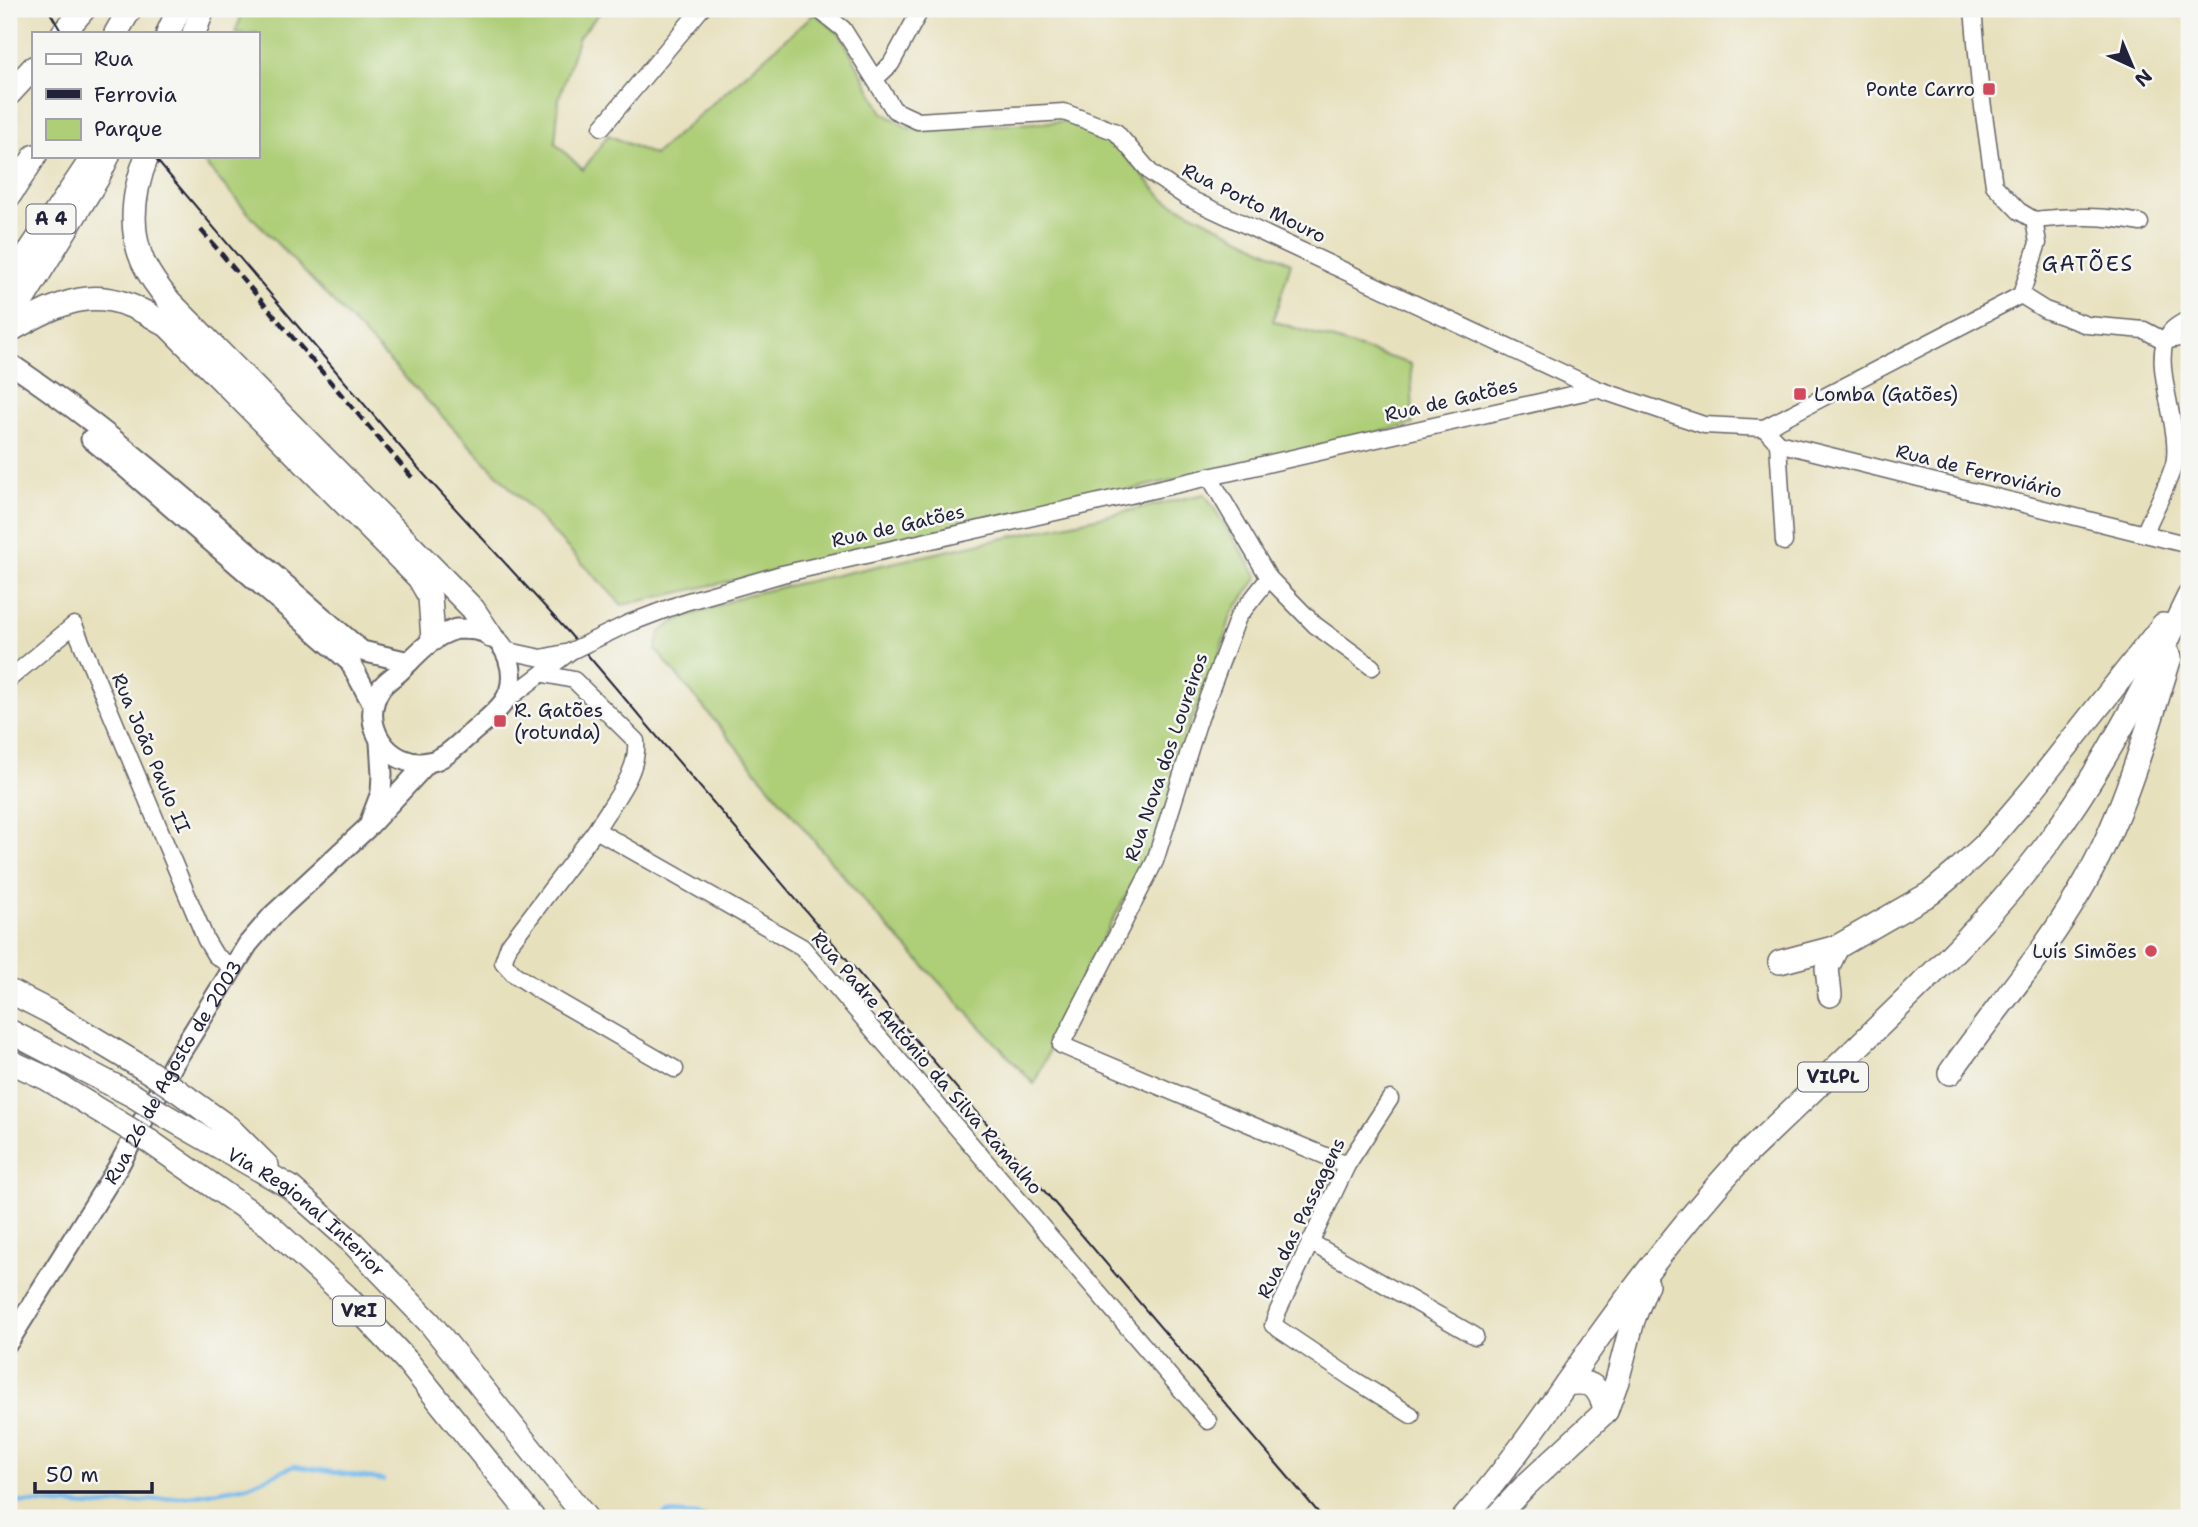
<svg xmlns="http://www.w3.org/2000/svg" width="2198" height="1527" viewBox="0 0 2198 1527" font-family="'Shantell Sans',sans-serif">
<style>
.green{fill:#aece77;stroke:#687859;stroke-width:2}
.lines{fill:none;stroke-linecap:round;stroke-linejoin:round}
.stream{stroke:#78bcee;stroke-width:4.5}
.minor-casing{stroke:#676468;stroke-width:19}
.major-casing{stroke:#676468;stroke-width:23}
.highway-casing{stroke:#676468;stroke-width:26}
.minor{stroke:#fff;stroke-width:16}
.major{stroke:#fff;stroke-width:19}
.highway{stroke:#fff;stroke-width:23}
.tram{stroke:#22223b;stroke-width:2}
.rail{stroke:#22223b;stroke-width:4.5;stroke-dasharray:10 5;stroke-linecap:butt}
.minor-bridge-casing{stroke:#676468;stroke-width:19;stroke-linecap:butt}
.highway-bridge-casing{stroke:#676468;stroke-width:26;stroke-linecap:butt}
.minor-bridge{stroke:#fff;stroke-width:16}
.highway-bridge{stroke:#fff;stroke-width:23}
.poi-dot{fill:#d1495b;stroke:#f6f6f2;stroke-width:2.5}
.labels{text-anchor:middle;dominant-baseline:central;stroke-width:5;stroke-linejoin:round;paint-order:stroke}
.shield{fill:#f6f6f2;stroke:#626272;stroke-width:2}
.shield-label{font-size:18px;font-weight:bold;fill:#22223b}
.poi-label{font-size:19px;fill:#22223b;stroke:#f6f6f2;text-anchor:end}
.street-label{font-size:19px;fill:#22223b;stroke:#f6f6f2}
.neighbourhood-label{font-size:21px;letter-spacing:2px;fill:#22223b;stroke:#f6f6f2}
</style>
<rect width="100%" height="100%" fill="#f6f6f2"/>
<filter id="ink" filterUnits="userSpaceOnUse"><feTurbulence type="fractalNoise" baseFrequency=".0143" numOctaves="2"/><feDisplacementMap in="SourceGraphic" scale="14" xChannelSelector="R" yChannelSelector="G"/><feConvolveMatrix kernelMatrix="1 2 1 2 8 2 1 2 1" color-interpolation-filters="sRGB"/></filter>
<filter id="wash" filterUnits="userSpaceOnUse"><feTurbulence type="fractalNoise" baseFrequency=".00686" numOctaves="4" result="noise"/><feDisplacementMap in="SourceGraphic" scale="28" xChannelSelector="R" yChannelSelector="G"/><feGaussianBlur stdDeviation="1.57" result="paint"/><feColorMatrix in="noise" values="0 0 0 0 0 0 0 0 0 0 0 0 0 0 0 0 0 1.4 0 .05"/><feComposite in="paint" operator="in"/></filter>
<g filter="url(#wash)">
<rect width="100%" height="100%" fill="#e7e0bc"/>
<!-- green -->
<g class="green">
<polygon points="244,9 603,9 579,37 559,98 555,143 583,170 608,135 654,155 815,13 841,35 883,113 912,130 1069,121 1114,143 1164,199 1291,263 1273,321 1411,364 1413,424 867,551 622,605 252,217 198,156 257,156 257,33 235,33"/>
<polygon points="1205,494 1258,577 1231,615 1216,666 1187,730 1188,739 1167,811 1147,858 1087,967 1034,1084 868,906 656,650 660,632 676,621 746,595"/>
</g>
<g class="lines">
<!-- stream -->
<g class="stream">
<polyline points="19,1502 97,1506 197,1495 247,1486 294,1466 383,1480"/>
<polyline points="661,1518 667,1513 696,1515 709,1518"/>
</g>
</g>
</g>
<g filter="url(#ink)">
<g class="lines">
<!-- minor casing -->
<g class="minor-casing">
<g id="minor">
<polyline points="818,9 843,29 894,110 918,121 1064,112 1116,132 1151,173 1186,197 1597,389 1704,425 1764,428 2021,295 2038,243 2034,220 2019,211 1994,185 1980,86 1973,9"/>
<polyline points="875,79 891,64 921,9"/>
<polyline points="602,127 701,9"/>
<path d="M2034,220c37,-4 70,-5 106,3"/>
<polyline points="2021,295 2045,310 2087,325 2144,330 2165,341 2189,336"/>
<polyline points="1764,428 1778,443 2189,545"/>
<polyline points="1778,443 1784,542"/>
<polyline points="1209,476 1269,578 1238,617 1197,726 1155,861 1061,1045 1347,1165"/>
<path d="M2144,534c9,-21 24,-49 30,-70 9,-37 -27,-106 -3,-133 4,-5 12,-9 18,-12"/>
<polyline points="1269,578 1315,625 1372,667"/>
<polyline points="627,624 685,602 782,574 1597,389"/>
<polyline points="504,650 541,658 565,653"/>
<path d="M544,674l30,6 62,61c3,33 -24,61 -40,89l206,117 406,474"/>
<polyline points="9,679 74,625 206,940 215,955 233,968"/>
<polyline points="503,703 571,651"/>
<polyline points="596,830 509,945 503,962 514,974 540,991 675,1069"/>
<polyline points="1390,1099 1347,1165 1278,1311 1273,1325 1353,1379 1411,1415"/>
<polyline points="1310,1242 1475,1336"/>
</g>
</g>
<!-- major casing -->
<g class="major-casing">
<g id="major">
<path d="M9,363c125,83 238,190 353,288l47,11"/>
<polyline points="91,439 125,467 350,662 373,705"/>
<path d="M456,629c12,0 25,0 36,7 20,15 26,47 11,67 -9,12 -24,23 -35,33 -12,10 -23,23 -39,26 -41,8 -72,-40 -48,-74 5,-7 14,-12 20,-18 10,-10 20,-21 31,-29 7,-6 16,-9 24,-12z"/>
<polyline points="371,819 381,793 382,774 380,742"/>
<path id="s1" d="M9,1341l109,-174 56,-104 74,-119 25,-29 94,-87 61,-66"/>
</g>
</g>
<!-- highway casing -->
<g class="highway-casing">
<g id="highway">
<polyline points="63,33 84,9"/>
<polyline points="116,33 130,9"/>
<polyline points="168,33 179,9"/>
<polyline points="194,33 203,9"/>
<polyline points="9,94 33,68"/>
<path d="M147,156c-13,33 -19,71 -4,106 7,15 17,28 27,40l303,307 18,27"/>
<polyline points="9,196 35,156"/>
<polyline points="9,282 93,157"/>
<polyline points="9,322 97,179 108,156"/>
<path d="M9,331c63,-36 94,-48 159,-5l251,252 11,19 3,42"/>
<polyline points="1780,962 1837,947 1931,893 1956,872 1986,844 2033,789 2163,625"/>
<polyline points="9,991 50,1012 148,1071"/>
<polyline points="1830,995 1827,968 1837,947"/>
<polyline points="9,1031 134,1096"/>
<polyline points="9,1061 46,1078 118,1122"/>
<path d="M1950,1073c42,-61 93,-117 130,-182 43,-73 65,-154 90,-234"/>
<polyline points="178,1091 228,1127 267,1166"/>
<path id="s2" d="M164,1115l126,72 63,56 77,80 156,195"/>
<polyline points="149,1141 269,1225 346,1296 407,1361 533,1518"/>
<path d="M1566,1384c27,-4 32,2 40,27"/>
<path d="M1464,1518c50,-56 91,-119 134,-180 45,-63 92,-123 144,-180 46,-44 92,-88 137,-132 60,-58 119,-116 169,-183 56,-76 100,-162 141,-247"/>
<polyline points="1495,1518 1526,1485 1606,1411 1617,1381 1633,1320 1647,1284"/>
</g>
</g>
<!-- minor -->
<use href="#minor" class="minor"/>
<!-- major -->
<use href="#major" class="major"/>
<!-- highway -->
<use href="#highway" class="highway"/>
<!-- tram -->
<g class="tram">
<polyline points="48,9 62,33"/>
<polyline points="153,156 420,470 568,632 1323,1518"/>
</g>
<!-- rail -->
<polyline class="rail" points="201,230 415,481"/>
<!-- minor-bridge casing -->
<g class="minor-bridge-casing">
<polyline id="minor-bridge" points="571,651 627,624"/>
</g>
<!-- highway-bridge casing -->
<g class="highway-bridge-casing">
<g id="highway-bridge">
<polyline points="148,1071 178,1091"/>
<polyline points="134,1096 164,1115"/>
<polyline points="118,1122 149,1141"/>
</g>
</g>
<!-- minor-bridge -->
<use href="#minor-bridge" class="minor-bridge"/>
<!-- highway-bridge -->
<use href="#highway-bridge" class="highway-bridge"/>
</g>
</g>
<!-- markers -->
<g class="poi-dot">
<rect x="1982" y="82" width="14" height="14" rx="3.5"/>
<rect x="1793" y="387" width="14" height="14" rx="3.5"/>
<rect x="493" y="714" width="14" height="14" rx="3.5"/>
<circle cx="2151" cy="951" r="7"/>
</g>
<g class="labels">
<!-- shield labels -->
<g class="shield">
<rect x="26.5" y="204.5" width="49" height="29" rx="5"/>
<rect x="1798" y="1062.5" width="70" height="29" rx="5"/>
<rect x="333" y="1296.5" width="52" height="29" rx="5"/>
</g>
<g class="shield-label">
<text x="51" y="219">A 4</text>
<text x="1833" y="1077">VILPL</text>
<text x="359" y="1311">VRI</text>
</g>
<!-- poi labels -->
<g class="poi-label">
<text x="1975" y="89">Ponte Carro</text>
<text x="1814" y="394" text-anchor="start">Lomba (Gatões)</text>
<text x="514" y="710" text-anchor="start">R. Gatões<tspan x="514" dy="22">(rotunda)</tspan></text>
<text x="2137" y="951">Luís Simões</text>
</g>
<!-- street labels -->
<g class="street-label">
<text transform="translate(1254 203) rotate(26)">Rua Porto Mouro</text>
<text transform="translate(1451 400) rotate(-13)">Rua de Gatões</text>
<text transform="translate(1979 471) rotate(14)">Rua de Ferroviário</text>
<text transform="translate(898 526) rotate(-13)">Rua de Gatões</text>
<text transform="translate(151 753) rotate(67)">Rua João Paulo II</text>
<text transform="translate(1166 757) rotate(-71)">Rua Nova dos Loureiros</text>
<text transform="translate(927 1063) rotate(49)">Rua Padre António da Silva Ramalho</text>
<text stroke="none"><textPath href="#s1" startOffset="315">Rua 26 de Agosto de 2003</textPath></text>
<text stroke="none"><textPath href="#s2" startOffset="173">Via Regional Interior</textPath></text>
<text transform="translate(1301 1218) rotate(-64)">Rua das Passagens</text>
</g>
<!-- neighbourhood labels -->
<g class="neighbourhood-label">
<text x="2088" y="264">GATÕES</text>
</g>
</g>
<!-- margin -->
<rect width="2198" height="1527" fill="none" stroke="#f6f6f2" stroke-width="35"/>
<!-- legend -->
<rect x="32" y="32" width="228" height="126" fill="#f6f6f2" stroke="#a1a1a9" stroke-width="2"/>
<rect x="46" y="54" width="35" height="10" fill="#ffffff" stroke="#a1a1a9" stroke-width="2"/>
<text x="94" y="66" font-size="21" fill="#22223b">Rua</text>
<rect x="46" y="89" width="35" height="10" fill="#22223b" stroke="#a1a1a9" stroke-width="2"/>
<text x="94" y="102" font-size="21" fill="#22223b">Ferrovia</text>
<rect x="46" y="119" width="35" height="21" fill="#aece77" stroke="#a1a1a9" stroke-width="2"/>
<text x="94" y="136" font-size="21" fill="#22223b">Parque</text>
<!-- north arrow -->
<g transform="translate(2132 66) rotate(136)" stroke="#f6f6f2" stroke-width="5" paint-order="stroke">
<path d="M0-5L12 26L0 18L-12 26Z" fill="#22223b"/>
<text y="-10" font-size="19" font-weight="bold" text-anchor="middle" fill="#22223b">N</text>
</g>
<!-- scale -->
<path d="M35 1482v10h117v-10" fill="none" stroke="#22223b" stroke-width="3.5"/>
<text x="46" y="1482" font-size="21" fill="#22223b" stroke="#f6f6f2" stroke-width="5" paint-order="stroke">50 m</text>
</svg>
